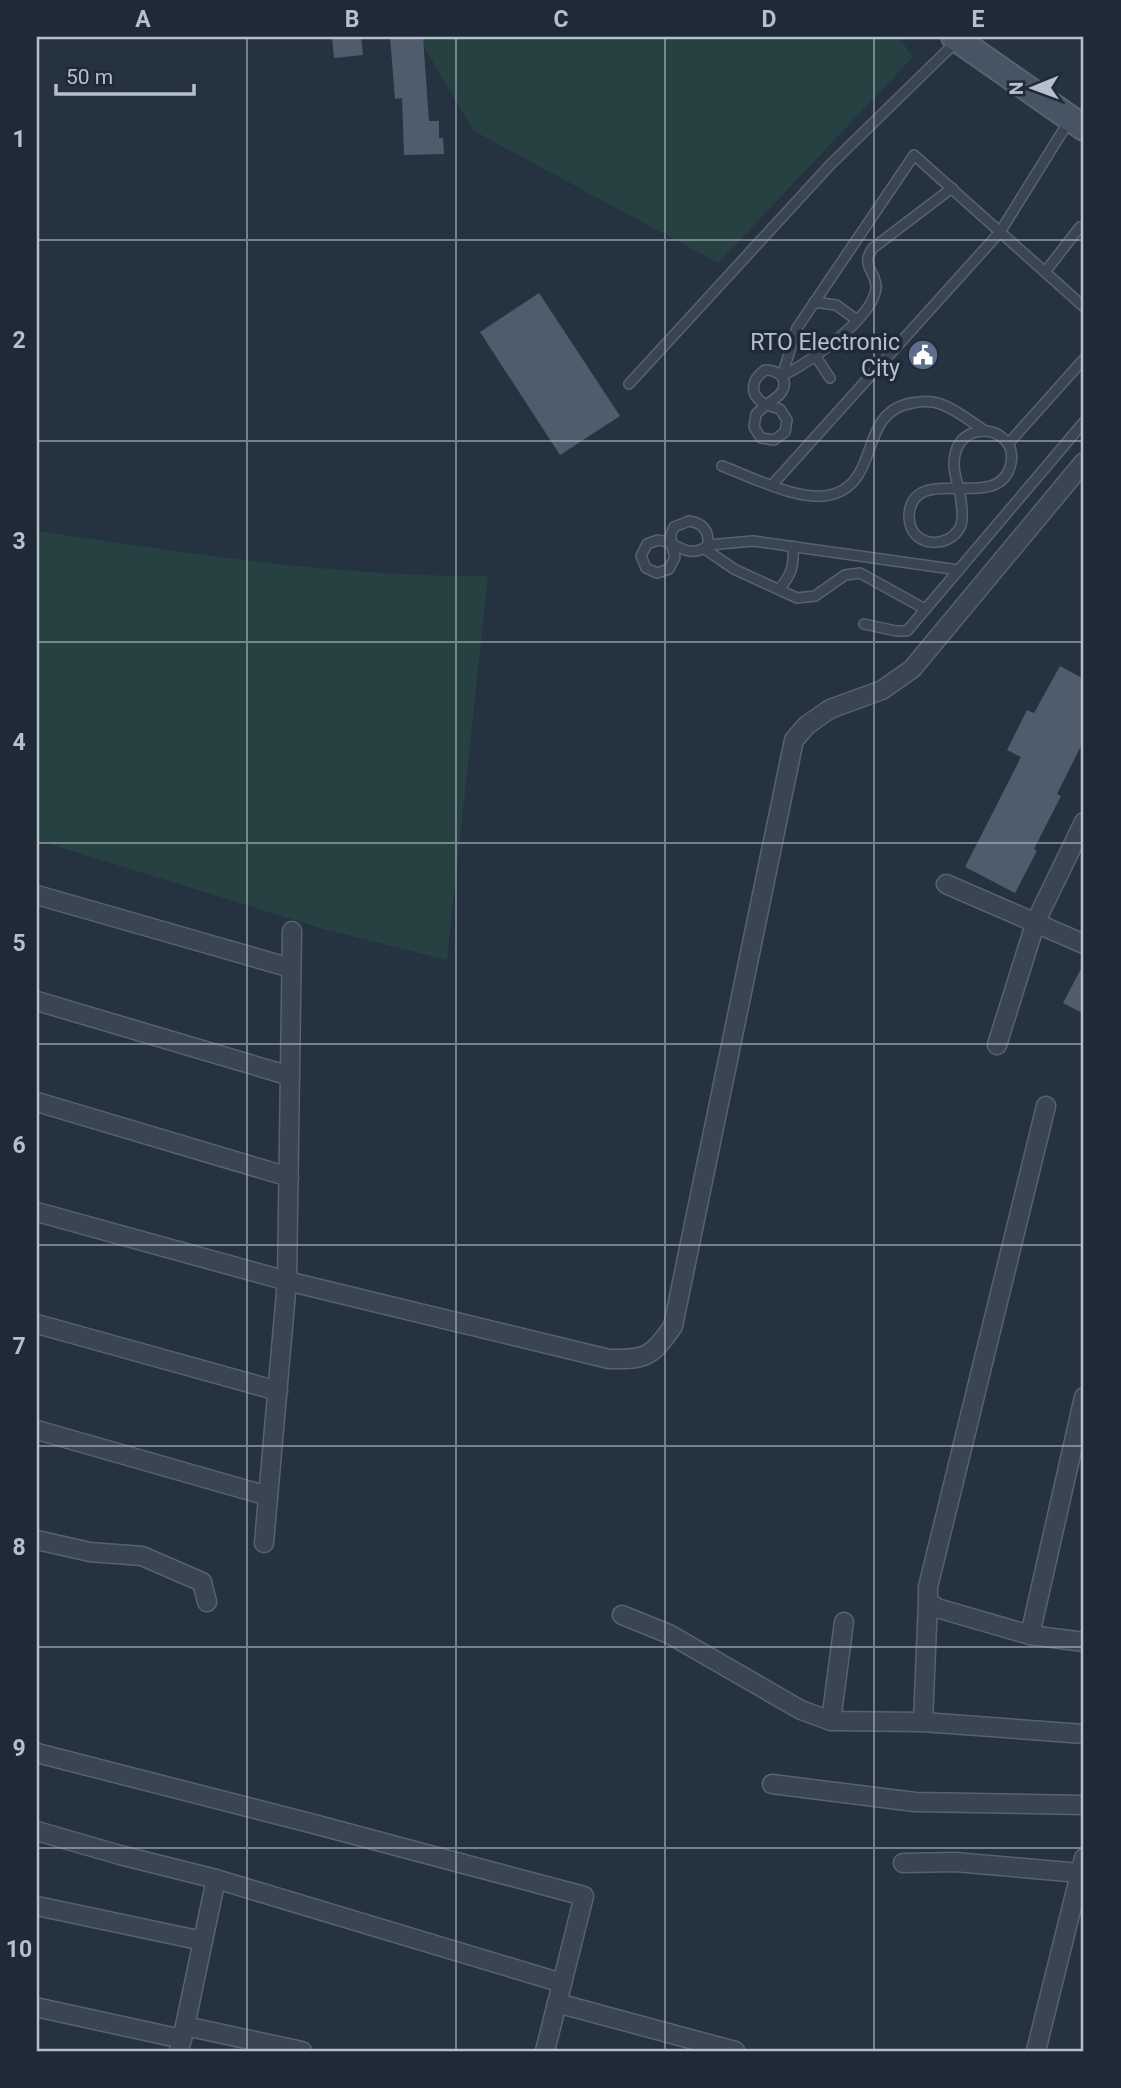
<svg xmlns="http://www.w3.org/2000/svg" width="1121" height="2088" viewBox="0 0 1121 2088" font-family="Roboto,sans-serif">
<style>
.green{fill:#274042}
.building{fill:#4e5c6c}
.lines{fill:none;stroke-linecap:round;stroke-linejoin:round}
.lane-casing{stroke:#57626e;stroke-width:12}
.street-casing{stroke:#57626e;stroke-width:21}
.secondary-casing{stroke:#57626e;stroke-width:28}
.lane{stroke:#394551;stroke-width:9}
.street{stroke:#394551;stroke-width:18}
.secondary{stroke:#475464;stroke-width:24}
.grid{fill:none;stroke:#b6bfcb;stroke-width:2;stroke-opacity:0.55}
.labels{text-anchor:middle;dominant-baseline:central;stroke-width:7;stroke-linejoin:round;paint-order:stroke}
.poi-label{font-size:23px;fill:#b6bfcb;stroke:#1e2a36;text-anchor:end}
.neatline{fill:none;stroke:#b6bfcb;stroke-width:2.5}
.grid-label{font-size:23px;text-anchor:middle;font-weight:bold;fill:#b6bfcb}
</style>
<rect width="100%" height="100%" fill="#253341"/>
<!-- green -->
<g class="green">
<polygon points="418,37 894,37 902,42 913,57 718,263 474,131"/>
<path d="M37,531c149,22 300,46 451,45l-41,384 -127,-32 -283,-88z"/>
</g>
<!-- building -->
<g class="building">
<polygon points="332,37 361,37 363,55 334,58"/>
<polygon points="390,37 423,37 429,121 439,121 439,138 443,138 444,154 404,155 402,98 395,99"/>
<polygon points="539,293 620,416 560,455 480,332"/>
<polygon points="1060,666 1084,679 1084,740 1057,794 1061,796 1034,849 1037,851 1015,893 965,867 1021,757 1007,750 1027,710 1034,713"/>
<polygon points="1084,963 1084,1014 1063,1003"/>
</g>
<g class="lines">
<!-- lane casing -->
<g class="lane-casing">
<g id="lane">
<polyline points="1045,272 1080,227 1084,230"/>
<polyline points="814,302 836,305 857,320"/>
<polyline points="816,357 830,378"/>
<path d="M765,370c13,0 25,9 16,23 -4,5 -10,8 -15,12 -16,-9 -17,-24 -1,-35z"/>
<polyline points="782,376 797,328 914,155 1084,307"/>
<path d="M782,376c26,-13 91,-57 94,-88 1,-17 -17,-22 -3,-40l79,-60"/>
<polyline points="629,384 831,164 957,41"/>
<polygon points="766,405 780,409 787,420 785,432 774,440 761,438 754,427 756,414"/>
<polyline points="1008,444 1084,359"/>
<path d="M722,466c30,11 80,38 112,28 47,-15 24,-82 78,-91 10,-2 22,-2 31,2 14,5 28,17 41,25"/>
<polyline points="772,485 1000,232 1069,121"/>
<path d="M959,488c-26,-72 60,-70 52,-25 -10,53 -98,-3 -102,52 0,7 2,15 7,20 13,13 38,8 45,-10 3,-10 0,-26 -2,-37"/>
<path d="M689,521c14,2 20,10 19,24 -12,11 -24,6 -37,-2v-9l3,-7z"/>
<polygon points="658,540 671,543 675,557 669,569 657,573 646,568 641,556 647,544"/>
<polyline points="708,545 753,541 959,570"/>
<polyline points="705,549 734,569 797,598 815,596 845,575 860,573 925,609"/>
<path d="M779,589c13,-14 15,-24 14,-43"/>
<polyline points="864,624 896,631 907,631 1084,422"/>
</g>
</g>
<!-- street casing -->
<g class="street-casing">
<g id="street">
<polyline points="946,884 1084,944"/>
<polyline points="37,895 291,968"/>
<polyline points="37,1001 290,1076"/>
<polyline points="997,1045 1036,921 1084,822"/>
<polyline points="37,1102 289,1177"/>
<polyline points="1046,1106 928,1587 928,1601 937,1608 1030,1635 1084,1642"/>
<path d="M37,1212l250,69 322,78c38,1 43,-3 64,-33l121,-586 13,-15 23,-16 52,-19 30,-21 172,-207"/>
<polyline points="37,1324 278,1391"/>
<polyline points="37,1430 268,1496"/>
<polyline points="37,1540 90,1552 142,1556 202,1582 207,1602"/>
<polyline points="264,1543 287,1281 292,931"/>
<polyline points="622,1615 669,1634 801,1710 831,1721 923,1722 1084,1734"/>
<polyline points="1030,1635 1084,1397"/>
<polyline points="831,1721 844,1622"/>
<polyline points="923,1722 928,1601"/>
<polyline points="37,1753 310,1823 584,1896 545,2051"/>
<polyline points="772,1784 915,1802 1084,1805"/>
<polyline points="37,1831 120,1855 216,1879 562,1983"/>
<polyline points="903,1863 955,1862 1080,1873"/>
<polyline points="37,1906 203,1941"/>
<polyline points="557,2003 735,2051"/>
<polyline points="40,2008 182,2039"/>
<polyline points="185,2026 216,1879"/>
<polyline points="179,2051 185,2026 302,2051"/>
<polyline points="1036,2051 1084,1858"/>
</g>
</g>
<!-- secondary casing -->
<g class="secondary-casing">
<polyline id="secondary" points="954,37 1084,128"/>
</g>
<!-- lane -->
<use href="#lane" class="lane"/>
<!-- street -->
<use href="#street" class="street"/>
<!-- secondary -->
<use href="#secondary" class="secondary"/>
</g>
<!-- grid -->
<path class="grid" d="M247,37v2014M456,37v2014M665,37v2014M874,37v2014M37,240h1047M37,441h1047M37,642h1047M37,843h1047M37,1044h1047M37,1245h1047M37,1446h1047M37,1647h1047M37,1848h1047"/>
<!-- icons -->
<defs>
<g id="civic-disc" transform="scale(1.575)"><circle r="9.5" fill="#5c6f8a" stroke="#1e2a36"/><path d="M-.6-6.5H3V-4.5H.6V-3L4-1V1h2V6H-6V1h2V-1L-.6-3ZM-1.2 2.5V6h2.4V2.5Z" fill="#fff"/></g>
</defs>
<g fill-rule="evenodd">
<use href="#civic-disc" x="923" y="355"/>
</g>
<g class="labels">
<!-- poi labels -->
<g class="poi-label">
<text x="900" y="342">RTO Electronic<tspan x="900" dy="26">City</tspan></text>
</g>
</g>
<!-- border -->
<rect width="1121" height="2088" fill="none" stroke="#1e2a36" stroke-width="77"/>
<!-- north arrow -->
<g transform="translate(1033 88) rotate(269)" stroke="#1e2a36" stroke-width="5" paint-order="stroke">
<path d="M0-5L12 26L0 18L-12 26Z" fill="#b6bfcb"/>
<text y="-10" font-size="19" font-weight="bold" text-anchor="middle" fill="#b6bfcb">N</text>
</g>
<!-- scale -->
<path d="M56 84v10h138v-10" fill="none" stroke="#b6bfcb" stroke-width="3.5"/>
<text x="66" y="84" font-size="21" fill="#b6bfcb" stroke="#1e2a36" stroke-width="5" paint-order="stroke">50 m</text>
<rect x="38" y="38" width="1044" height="2012" class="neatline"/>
<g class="grid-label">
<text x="143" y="27">A</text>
<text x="352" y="27">B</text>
<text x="561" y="27">C</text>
<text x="769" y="27">D</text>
<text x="978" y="27">E</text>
<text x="19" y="147">1</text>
<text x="19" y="348">2</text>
<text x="19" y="549">3</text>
<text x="19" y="750">4</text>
<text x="19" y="951">5</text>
<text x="19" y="1153">6</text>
<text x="19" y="1354">7</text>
<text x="19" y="1555">8</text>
<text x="19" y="1756">9</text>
<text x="19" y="1957">10</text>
</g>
</svg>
